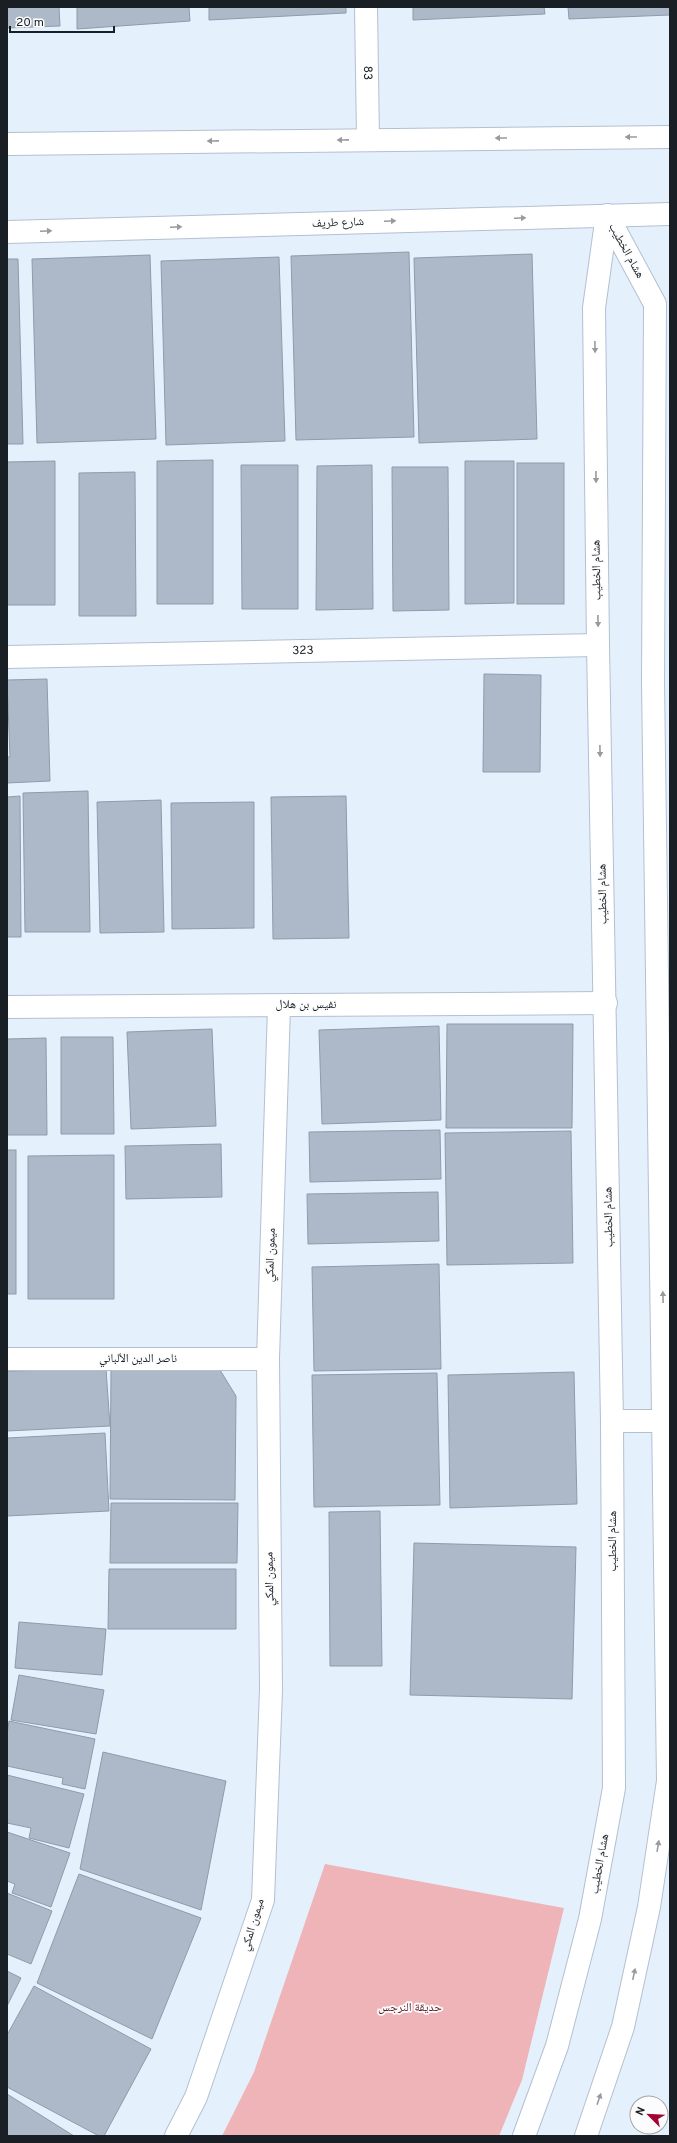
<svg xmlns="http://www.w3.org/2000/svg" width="677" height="2143" viewBox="0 0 677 2143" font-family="Overpass,'Noto Naskh Arabic',sans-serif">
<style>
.green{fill:#eeb4b8}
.building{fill:#adb9c9;stroke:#8f9baa}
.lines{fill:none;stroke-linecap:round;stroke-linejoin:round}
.minor-casing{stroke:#b3c0d0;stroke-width:24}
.minor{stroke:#fff;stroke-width:22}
.oneway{fill:#989a9d}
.labels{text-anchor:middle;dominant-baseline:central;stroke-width:3.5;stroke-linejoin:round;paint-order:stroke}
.street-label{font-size:12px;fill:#1a1f25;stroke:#fcfcfc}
.park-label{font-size:12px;fill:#5d1925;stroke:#fcfcfc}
</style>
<rect width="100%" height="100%" fill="#e5f0fd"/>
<!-- green -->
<polygon class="green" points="325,1864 564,1908 522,2080 499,2136 222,2136 254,2072"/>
<!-- building -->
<g class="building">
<polygon points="7,7 59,7 60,26 7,28"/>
<polygon points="77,7 189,7 190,21 77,29"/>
<polygon points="209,7 346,7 346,13 209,20"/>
<polygon points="413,7 544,7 545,14 413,20"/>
<polygon points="568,7 670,7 670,15 569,19"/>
<polygon points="409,252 414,437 296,440 291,256"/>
<polygon points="532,254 537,439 419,443 414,258"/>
<polygon points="150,255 156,439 37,443 32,259"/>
<polygon points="279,257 285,441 166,445 161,261"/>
<polygon points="7,259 18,259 23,444 7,444"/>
<polygon points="213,460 213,604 157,604 157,461"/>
<polygon points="55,461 55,605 7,605 7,462"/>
<polygon points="465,461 514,461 514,603 465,604"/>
<rect x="517" y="463" width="47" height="141"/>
<polygon points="241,465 298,465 298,609 242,609"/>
<polygon points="372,465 373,609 316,610 317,466"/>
<polygon points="392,467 448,467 449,610 393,611"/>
<polygon points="135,472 136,616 79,616 79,473"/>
<polygon points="484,674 541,675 540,772 483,772"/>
<polygon points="47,679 50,781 7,783 7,757 10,757 7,680"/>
<polygon points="88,791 90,932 25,932 23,793"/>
<polygon points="20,796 21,937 7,937 7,797"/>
<polygon points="346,796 349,938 273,939 271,797"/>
<polygon points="161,800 164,932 100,933 97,802"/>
<polygon points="254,802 254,928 172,929 171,803"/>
<polygon points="447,1024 573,1024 572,1128 446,1128"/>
<polygon points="439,1026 441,1120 322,1124 319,1030"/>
<polygon points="212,1029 216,1126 131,1129 127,1032"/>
<polygon points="61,1037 113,1037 114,1134 61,1134"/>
<polygon points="46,1038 47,1135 7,1135 7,1039"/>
<polygon points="440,1130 441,1179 310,1182 309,1132"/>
<polygon points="571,1131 573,1263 447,1265 445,1133"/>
<polygon points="221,1144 222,1197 126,1199 125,1146"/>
<rect x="7" y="1150" width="9" height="144"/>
<polygon points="114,1155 114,1299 28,1299 28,1156"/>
<polygon points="438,1192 439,1241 308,1244 307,1194"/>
<polygon points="439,1264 441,1369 314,1371 312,1267"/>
<polygon points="106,1369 110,1426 7,1431 7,1371"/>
<polygon points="111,1369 220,1370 236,1396 235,1500 110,1499"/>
<polygon points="574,1372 577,1504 450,1508 448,1375"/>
<polygon points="437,1373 440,1505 314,1507 312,1375"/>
<polygon points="105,1433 109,1511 7,1516 7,1438"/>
<polygon points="111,1503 238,1503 237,1563 110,1563"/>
<polygon points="380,1511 382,1666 330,1666 329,1512"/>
<polygon points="414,1543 576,1547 572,1699 410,1695"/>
<polygon points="109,1569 236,1569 236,1629 108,1629"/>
<polygon points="19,1622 106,1629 102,1675 15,1668"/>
<polygon points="19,1675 104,1690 96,1734 11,1720"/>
<polygon points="9,1721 95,1739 85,1789 62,1784 63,1778 7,1766 7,1734"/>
<polygon points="103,1752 226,1781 201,1910 80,1869"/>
<polygon points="7,1775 84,1794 69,1848 29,1838 31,1828 7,1823"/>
<polygon points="7,1832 70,1853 51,1907 12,1893 15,1884 7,1881"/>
<polygon points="79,1874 201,1918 152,2039 37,1983"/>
<polygon points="7,1893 52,1911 31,1964 7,1954"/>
<polygon points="7,1971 21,1978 7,2006"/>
<polygon points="34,1986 151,2049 104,2136 99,2136 7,2087 7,2035"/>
<polygon points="7,2094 74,2136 7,2136"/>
</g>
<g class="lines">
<!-- minor casing -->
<g class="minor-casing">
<g id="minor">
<path id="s1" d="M366,7l2,132"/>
<polyline points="7,144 670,137"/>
<polyline points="7,232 670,214"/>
<path id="s2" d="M7,657l591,-12"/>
<polyline points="7,1007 606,1003"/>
<polyline points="7,1359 268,1359"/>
<polyline points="612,1421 665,1421"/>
<polyline points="176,2136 196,2097 263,1900 271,1690 268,1359 279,1006"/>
<polyline points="524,2136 557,2046 590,1919 614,1788 612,1421 598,645 594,308 607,215 655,304 653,682 668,1781 649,1907 623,2027 586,2136"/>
</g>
</g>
<!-- minor -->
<use href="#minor" class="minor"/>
</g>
<!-- one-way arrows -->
<defs><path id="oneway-solid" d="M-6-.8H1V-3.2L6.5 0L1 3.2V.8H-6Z"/></defs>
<g class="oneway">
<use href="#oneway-solid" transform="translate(631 137) rotate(180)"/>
<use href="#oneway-solid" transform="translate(501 138) rotate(180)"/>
<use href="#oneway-solid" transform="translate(343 140) rotate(179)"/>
<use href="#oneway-solid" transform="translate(213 141) rotate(179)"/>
<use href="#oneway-solid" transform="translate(520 218) rotate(-2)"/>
<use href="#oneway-solid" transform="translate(390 221) rotate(-2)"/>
<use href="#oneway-solid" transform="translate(176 227) rotate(-2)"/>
<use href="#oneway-solid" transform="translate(46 231) rotate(-2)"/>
<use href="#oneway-solid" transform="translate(595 347) rotate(89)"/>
<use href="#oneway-solid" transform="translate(596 477) rotate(89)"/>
<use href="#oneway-solid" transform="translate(598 621) rotate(89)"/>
<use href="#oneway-solid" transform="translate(600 751) rotate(89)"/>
<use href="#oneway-solid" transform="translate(663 1297) rotate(-91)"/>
<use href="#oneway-solid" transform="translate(658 1846) rotate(-81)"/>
<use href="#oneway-solid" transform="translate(634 1974) rotate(-78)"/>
<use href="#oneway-solid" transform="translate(599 2099) rotate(-71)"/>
</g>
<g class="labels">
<!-- street labels -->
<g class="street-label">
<text stroke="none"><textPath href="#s1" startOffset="66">83</textPath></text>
<text transform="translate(338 223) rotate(-2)">شارع طريف</text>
<text transform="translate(626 251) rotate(61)">هشام الخطيب</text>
<text transform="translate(597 570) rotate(-91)">هشام الخطيب</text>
<text stroke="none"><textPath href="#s2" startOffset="296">323</textPath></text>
<text transform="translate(603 894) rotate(-91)">هشام الخطيب</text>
<text x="306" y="1005">نفيس بن هلال</text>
<text transform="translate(609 1217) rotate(-91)">هشام الخطيب</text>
<text transform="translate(271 1255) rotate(-88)">ميمون المكي</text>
<text x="138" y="1359">ناصر الدين الألباني</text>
<text transform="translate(613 1541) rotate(-90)">هشام الخطيب</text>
<text transform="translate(270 1579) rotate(-91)">ميمون المكي</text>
<text transform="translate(600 1864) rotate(-80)">هشام الخطيب</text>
<text transform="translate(253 1925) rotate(-73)">ميمون المكي</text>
</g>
<!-- park labels -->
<g class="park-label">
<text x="410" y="2008">حديقة النرجس</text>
</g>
</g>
<!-- border -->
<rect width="677" height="2143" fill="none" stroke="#1a1f25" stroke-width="16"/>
<!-- north arrow -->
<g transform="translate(649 2115) rotate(294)"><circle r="19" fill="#fcfcfc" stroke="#a2a4a6"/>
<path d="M0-3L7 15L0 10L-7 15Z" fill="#a20436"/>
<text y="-6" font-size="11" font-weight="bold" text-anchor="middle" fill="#1a1f25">N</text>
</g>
<!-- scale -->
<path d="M10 26v6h104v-6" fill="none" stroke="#1a1f25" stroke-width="2"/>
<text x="16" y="26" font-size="12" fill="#1a1f25" stroke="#fcfcfc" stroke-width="3" paint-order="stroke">20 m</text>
</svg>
